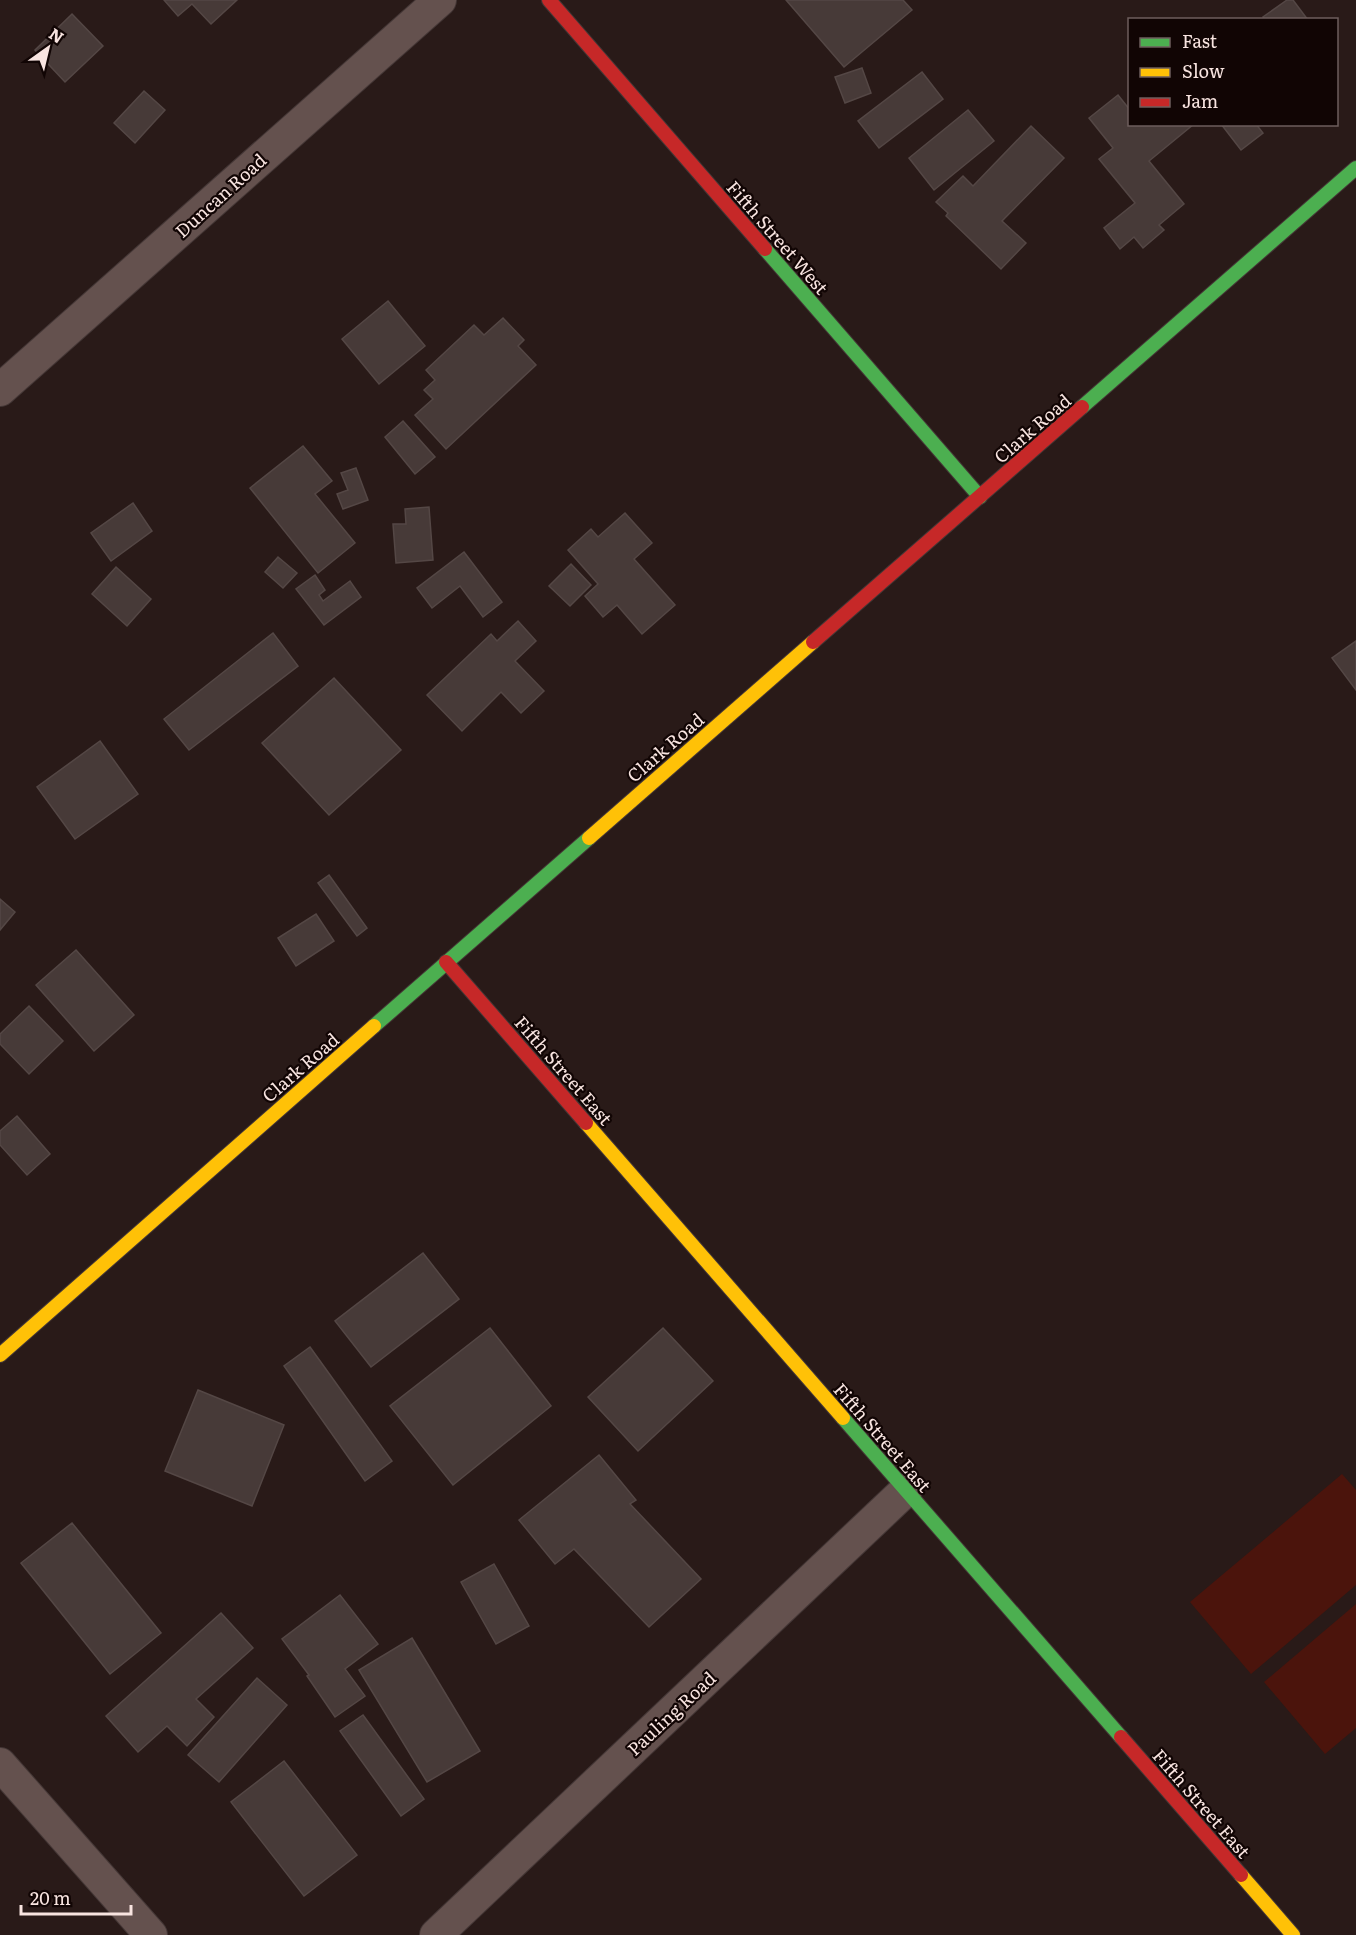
<svg xmlns="http://www.w3.org/2000/svg" width="1356" height="1935" viewBox="0 0 1356 1935" font-family="Literata,serif">
<style>
.green{fill:#4b140c}
.building{fill:#473a38;stroke:#544745;stroke-width:1.5}
.lines{fill:none;stroke-linecap:round;stroke-linejoin:round}
.street-casing{stroke:#443736;stroke-width:34}
.fast-casing{stroke:#443736;stroke-width:16}
.slow-casing{stroke:#443736;stroke-width:16}
.jam-casing{stroke:#443736;stroke-width:16}
.street{stroke:#64514e;stroke-width:32}
.fast{stroke:#4caf50;stroke-width:14}
.slow{stroke:#ffc107;stroke-width:14}
.jam{stroke:#c62828;stroke-width:14}
.labels{text-anchor:middle;dominant-baseline:central;stroke-width:4.5;stroke-linejoin:round;paint-order:stroke}
.street-label{font-size:18px;fill:#f8e4e0;stroke:#110504}
</style>
<rect width="100%" height="100%" fill="#291a18"/>
<!-- green -->
<g class="green">
<polygon points="1342,1474 1356,1490 1356,1585 1251,1674 1190,1602"/>
<polygon points="1356,1604 1356,1728 1325,1754 1264,1682"/>
</g>
<!-- building -->
<g class="building">
<polygon points="164,0 237,0 211,24 192,4 178,16"/>
<polygon points="786,0 903,0 912,10 844,67"/>
<polygon points="1287,0 1293,0 1308,20 1265,20 1263,17"/>
<polygon points="72,14 103,46 65,82 35,50"/>
<polygon points="862,68 871,93 845,103 835,77"/>
<polygon points="922,72 943,99 879,148 858,121"/>
<polygon points="144,91 165,110 135,143 114,123"/>
<polygon points="1118,95 1130,110 1130,124 1194,124 1149,161 1184,204 1159,225 1164,230 1143,248 1134,237 1120,249 1104,228 1135,203 1099,159 1113,148 1089,118"/>
<polygon points="968,110 994,141 934,190 909,158"/>
<polygon points="1221,124 1256,124 1263,133 1241,150"/>
<polygon points="1031,126 1064,158 1002,221 1026,243 1001,269 946,216 948,213 936,202 963,176 973,186"/>
<polygon points="388,301 425,346 379,384 342,339"/>
<polygon points="503,318 524,340 518,346 536,365 446,449 415,415 433,399 424,390 435,380 426,370 474,325 484,335"/>
<polygon points="403,421 435,457 415,474 385,437"/>
<polygon points="303,446 332,481 315,494 355,543 318,573 250,488"/>
<polygon points="356,468 368,500 343,509 337,494 348,490 341,473"/>
<polygon points="133,503 152,531 111,561 91,533"/>
<polygon points="429,507 433,560 396,563 393,524 406,524 405,509"/>
<polygon points="625,513 652,543 634,559 675,605 642,634 617,605 603,617 585,596 598,584 568,550 591,529 598,537"/>
<polygon points="464,552 502,602 483,617 460,586 432,608 417,588"/>
<polygon points="278,557 297,573 283,588 265,572"/>
<polygon points="571,564 591,585 570,606 549,586"/>
<polygon points="116,567 151,599 127,626 92,594"/>
<polygon points="315,575 325,590 319,595 323,601 350,581 361,597 324,625 296,589"/>
<polygon points="518,621 536,641 515,661 544,691 521,713 501,692 462,731 427,695 491,634 497,641"/>
<polygon points="273,633 298,666 189,750 164,719"/>
<polygon points="1356,641 1356,690 1332,658"/>
<polygon points="334,678 401,750 329,815 262,743"/>
<polygon points="100,741 138,794 75,839 37,787"/>
<polygon points="329,875 367,928 357,936 318,883"/>
<polygon points="0,899 15,912 0,930"/>
<polygon points="316,914 334,941 296,966 278,938"/>
<polygon points="76,950 134,1015 94,1051 36,985"/>
<polygon points="29,1006 63,1041 29,1074 0,1044 0,1034"/>
<polygon points="17,1116 50,1154 27,1175 0,1145 0,1131"/>
<polygon points="423,1253 459,1299 371,1367 335,1321"/>
<polygon points="490,1328 551,1406 453,1485 390,1406"/>
<polygon points="663,1328 713,1381 638,1451 588,1397"/>
<polygon points="310,1347 392,1461 365,1481 284,1366"/>
<polygon points="198,1390 284,1425 252,1506 165,1471"/>
<polygon points="599,1455 636,1500 630,1504 701,1579 649,1627 574,1549 555,1564 519,1520"/>
<polygon points="72,1523 161,1633 110,1674 21,1563"/>
<polygon points="494,1564 529,1626 496,1644 461,1582"/>
<polygon points="340,1595 378,1644 345,1669 365,1696 335,1717 307,1676 309,1675 282,1639"/>
<polygon points="221,1613 253,1648 196,1699 214,1717 187,1746 167,1726 138,1752 106,1716"/>
<polygon points="412,1638 480,1751 427,1782 359,1670"/>
<polygon points="257,1678 287,1705 219,1782 188,1755"/>
<polygon points="363,1715 424,1799 401,1816 340,1731"/>
<polygon points="284,1761 357,1855 304,1896 231,1802"/>
</g>
<g class="lines">
<!-- street casing -->
<g class="street-casing">
<g id="street">
<polyline points="0,390 440,0"/>
<polyline points="0,1764 151,1935"/>
<polyline points="436,1935 906,1490"/>
</g>
</g>
<!-- fast casing -->
<g class="fast-casing">
<g id="fast">
<polyline points="765,249 980,497"/>
<polyline points="1082,407 1356,168"/>
<polyline points="374,1026 589,838"/>
<polyline points="843,1418 1121,1737"/>
</g>
</g>
<!-- slow casing -->
<g class="slow-casing">
<g id="slow">
<polyline points="589,838 813,642"/>
<polyline points="586,1123 843,1418"/>
<polyline points="0,1355 374,1026"/>
<polyline points="1241,1875 1293,1935"/>
</g>
</g>
<!-- jam casing -->
<g class="jam-casing">
<g id="jam">
<polyline points="549,0 765,249"/>
<polyline points="813,642 1082,407"/>
<polyline points="446,962 586,1123"/>
<polyline points="1121,1737 1241,1875"/>
</g>
</g>
<!-- street -->
<use href="#street" class="street"/>
<!-- fast -->
<use href="#fast" class="fast"/>
<!-- slow -->
<use href="#slow" class="slow"/>
<!-- jam -->
<use href="#jam" class="jam"/>
</g>
<g class="labels">
<!-- street labels -->
<g class="street-label">
<text transform="translate(220 195) rotate(-42)">Duncan Road</text>
<text transform="translate(778 237) rotate(49)">Fifth Street West</text>
<text transform="translate(1032 428) rotate(-41)">Clark Road</text>
<text transform="translate(665 747) rotate(-41)">Clark Road</text>
<text transform="translate(300 1067) rotate(-41)">Clark Road</text>
<text transform="translate(564 1070) rotate(49)">Fifth Street East</text>
<text transform="translate(883 1437) rotate(49)">Fifth Street East</text>
<text transform="translate(671 1713) rotate(-43)">Pauling Road</text>
<text transform="translate(1202 1803) rotate(49)">Fifth Street East</text>
</g>
</g>
<!-- legend -->
<rect x="1128" y="18" width="210" height="108" fill="#110504" stroke="#6d5e5c" stroke-width="1.5"/>
<rect x="1140" y="38" width="30" height="9" fill="#4caf50" stroke="#6d5e5c" stroke-width="1.5"/>
<text x="1182" y="48" font-size="18" fill="#f8e4e0">Fast</text>
<rect x="1140" y="68" width="30" height="9" fill="#ffc107" stroke="#6d5e5c" stroke-width="1.5"/>
<text x="1182" y="78" font-size="18" fill="#f8e4e0">Slow</text>
<rect x="1140" y="98" width="30" height="9" fill="#c62828" stroke="#6d5e5c" stroke-width="1.5"/>
<text x="1182" y="108" font-size="18" fill="#f8e4e0">Jam</text>
<!-- north arrow -->
<g transform="translate(48 48) rotate(34)" stroke="#110504" stroke-width="4.5" paint-order="stroke">
<path d="M0-4.5L10 22L0 15L-10 22Z" fill="#f8e4e0"/>
<text y="-9" font-size="16" font-weight="bold" text-anchor="middle" fill="#f8e4e0">N</text>
</g>
<!-- scale -->
<path d="M21 1905v9h110v-9" fill="none" stroke="#f8e4e0" stroke-width="3"/>
<text x="30" y="1905" font-size="18" fill="#f8e4e0" stroke="#110504" stroke-width="4.5" paint-order="stroke">20 m</text>
</svg>
